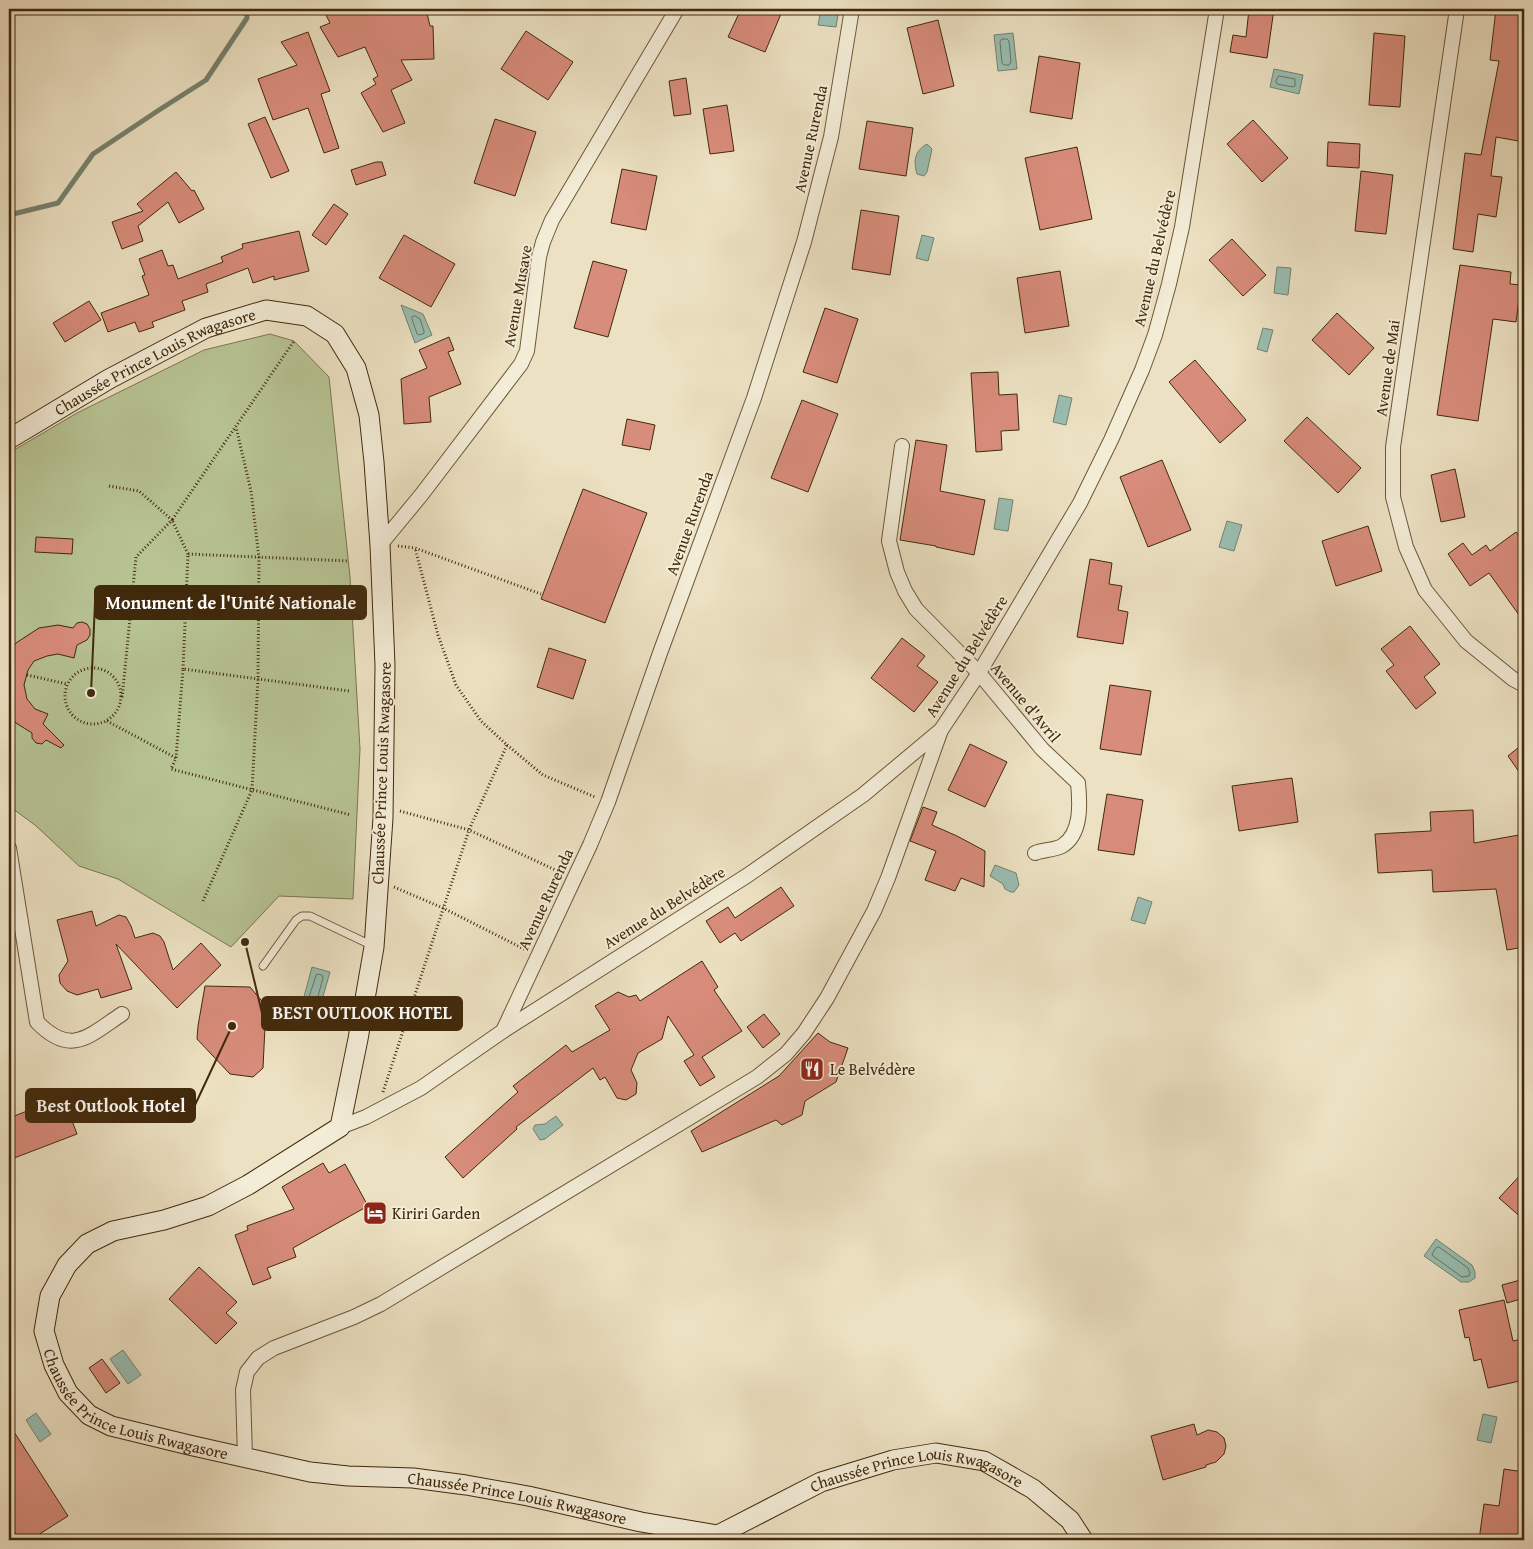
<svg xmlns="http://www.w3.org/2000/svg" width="1533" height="1549" viewBox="0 0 1533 1549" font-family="'Gentium Book Plus',serif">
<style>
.green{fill:#b7c393;stroke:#7c764f}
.water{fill:#99beb2;stroke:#76826f}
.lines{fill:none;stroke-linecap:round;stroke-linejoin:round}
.shore{stroke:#6d745e;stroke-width:1}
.stream{stroke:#76826f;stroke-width:5}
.building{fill:#d88c7b;stroke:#41290b}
.lane-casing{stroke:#6c5739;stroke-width:9}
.street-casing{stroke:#6c5739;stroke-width:16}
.secondary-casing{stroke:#41290b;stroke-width:21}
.path{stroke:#41290b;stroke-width:3;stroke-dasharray:1 2.5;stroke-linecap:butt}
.lane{stroke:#f3ecd7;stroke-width:7}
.street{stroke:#f3ecd7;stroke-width:14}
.secondary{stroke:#f3ecd7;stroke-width:19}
.labels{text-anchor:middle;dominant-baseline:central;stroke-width:4;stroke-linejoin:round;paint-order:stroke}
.street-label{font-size:16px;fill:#41290b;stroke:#f3ecd7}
.poi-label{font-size:16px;fill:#41290b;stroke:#f3ecd7;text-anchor:start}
.leader{fill:none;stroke:#41290b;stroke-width:2}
.callout-dot{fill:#41290b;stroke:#f3ecd7;stroke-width:2}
.callout{fill:#41290b;stroke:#41290b;stroke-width:2}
.callout-label{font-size:18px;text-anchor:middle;font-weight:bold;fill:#fff}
</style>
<rect width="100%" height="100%" fill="#ece1c2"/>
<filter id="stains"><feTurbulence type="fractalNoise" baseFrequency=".004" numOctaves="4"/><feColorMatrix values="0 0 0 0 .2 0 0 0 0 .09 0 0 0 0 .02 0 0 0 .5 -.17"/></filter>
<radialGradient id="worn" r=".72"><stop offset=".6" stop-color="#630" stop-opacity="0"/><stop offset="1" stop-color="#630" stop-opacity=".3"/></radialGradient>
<!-- green -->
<polygon class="green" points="270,334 294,341 329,377 350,577 360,749 353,899 279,896 231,947 118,879 79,866 35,825 9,806 9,453 77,413 204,350"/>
<!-- water -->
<g class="water">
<polygon points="821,9 839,9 836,27 818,25"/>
<polygon points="1013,33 1017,69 998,71 994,35"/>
<polygon points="1274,69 1303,75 1299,94 1270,87"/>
<path d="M927,144l5,5 -5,23 -3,4 -7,-2c-4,-14 -2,-23 10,-30z"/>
<polygon points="922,235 934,238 928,261 916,258"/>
<polygon points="1277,267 1291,268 1288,295 1274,293"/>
<polygon points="401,305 423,314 432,335 415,343"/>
<polygon points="1263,328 1273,330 1267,352 1257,349"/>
<polygon points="1059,395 1072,398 1066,425 1053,422"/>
<polygon points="999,498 1013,500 1008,531 994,529"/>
<polygon points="1227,521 1242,525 1234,551 1219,547"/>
<polygon points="995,865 1016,873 1019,885 1014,892 1011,892 1005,889 1003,884 990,876"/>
<polygon points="1138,897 1152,902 1145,924 1131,920"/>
<polygon points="312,967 330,972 320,1007 314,1006 312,1012 309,1013 308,1011 308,1005 302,1004"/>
<polygon points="556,1116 563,1125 545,1139 540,1140 533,1129 535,1125 545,1124"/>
<polygon points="1436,1239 1472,1265 1475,1272 1475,1278 1469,1282 1461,1282 1424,1256"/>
<polygon points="123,1350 141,1375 128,1384 110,1359"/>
<polygon points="36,1413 51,1434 40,1442 26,1420"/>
<polygon points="1483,1414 1497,1417 1491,1443 1477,1440"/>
</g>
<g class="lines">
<!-- shore -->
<g class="shore">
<polygon points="1002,39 1007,39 1009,41 1011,62 1009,65 1004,65 1002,63 1000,42"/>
<polygon points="1279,76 1295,79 1295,86 1293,87 1277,84 1276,81"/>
<polygon points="415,316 420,319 424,331 424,333 420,335 417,334 412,319 412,317"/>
<polygon points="317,974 322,975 323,978 317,1000 312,1001 309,998"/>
<polygon points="1439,1247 1468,1268 1470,1273 1469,1276 1462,1277 1433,1256 1432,1254 1436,1248"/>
</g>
<!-- stream -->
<polyline class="stream" points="9,215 58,203 93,154 159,110 206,80 247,18 247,9"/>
</g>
<!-- building -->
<g class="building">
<polygon points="323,9 426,9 430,26 433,26 434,59 401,60 412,80 391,90 405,123 383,132 361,93 376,84 373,79 378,76 365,47 338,57 320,27 330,23"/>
<polygon points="741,9 783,9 765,52 728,37"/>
<polygon points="1249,9 1274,9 1267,58 1230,52 1233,35 1246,37"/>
<polygon points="1496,9 1524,9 1524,142 1496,137 1491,176 1502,177 1496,217 1478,214 1473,252 1453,249 1465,153 1481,155 1499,61 1490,60"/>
<polygon points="938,20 954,86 923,94 907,28"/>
<polygon points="526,31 573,62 548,100 501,69"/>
<polygon points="308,32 330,91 321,94 339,148 324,153 308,108 273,120 258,79 297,65 281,42"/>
<polygon points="1374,33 1405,36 1400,107 1369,105"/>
<polygon points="1039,56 1080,63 1072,119 1030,112"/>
<polygon points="686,78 691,114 674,116 669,81"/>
<polygon points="727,105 734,151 710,154 703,109"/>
<polygon points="265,117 289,171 271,178 248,124"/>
<polygon points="495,119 536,132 515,196 474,183"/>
<polygon points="1253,120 1288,158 1262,182 1227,144"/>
<polygon points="867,121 913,128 906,176 859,169"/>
<polygon points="1328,142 1360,144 1359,168 1327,166"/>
<polygon points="1077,147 1092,219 1040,230 1025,158"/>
<polygon points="376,162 382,162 386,175 356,185 351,170"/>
<polygon points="622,169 657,176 646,230 611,223"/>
<polygon points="1361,171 1393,175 1386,234 1355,231"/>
<polygon points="176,172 192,191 194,190 204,209 179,223 168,202 138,226 143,241 122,249 112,222 143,211 137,204"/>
<polygon points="334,204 348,214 326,245 312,235"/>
<polygon points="861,210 899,216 890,275 852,269"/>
<polygon points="299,231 309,271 274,280 274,276 253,283 248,268 206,284 208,292 182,301 185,310 152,322 154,327 139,332 135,322 108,332 101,313 149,295 142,276 145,275 139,259 162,250 168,266 173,265 178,279 223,262 221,257 243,248 242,244"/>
<polygon points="404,235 455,264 431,307 379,278"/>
<polygon points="1232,239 1266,275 1243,296 1209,260"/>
<polygon points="593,261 627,270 608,337 574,328"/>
<polygon points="1460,265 1511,272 1510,284 1521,285 1516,322 1493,319 1478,421 1437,415"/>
<polygon points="1060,271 1069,326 1025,333 1017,278"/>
<polygon points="89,301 101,320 65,342 53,323"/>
<polygon points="825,308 858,319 837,383 803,372"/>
<polygon points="1337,313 1374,348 1349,375 1312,340"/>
<polygon points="449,337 454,350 448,352 461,384 429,397 431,422 404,424 401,379 427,368 419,350"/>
<polygon points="1195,360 1246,420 1220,443 1169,382"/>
<polygon points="998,372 999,395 1017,394 1019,430 1001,431 1002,450 976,452 971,373"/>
<polygon points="802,400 838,414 808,492 771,478"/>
<polygon points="1307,417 1361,468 1338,493 1284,441"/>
<polygon points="627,419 655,425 650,450 622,445"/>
<polygon points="916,440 947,445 940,491 985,500 974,555 936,547 936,546 900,540"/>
<polygon points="1162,460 1191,530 1148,547 1120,477"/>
<polygon points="1455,469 1465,517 1441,522 1431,475"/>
<polygon points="583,489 647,513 605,623 541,599"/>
<polygon points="1368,526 1382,571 1336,586 1322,541"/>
<polygon points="1516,532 1524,543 1524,622 1489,573 1470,586 1448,554 1463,543 1472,555 1486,545 1490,551"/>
<polygon points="36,537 73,539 72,554 35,552"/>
<polygon points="1090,559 1112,563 1109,584 1122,586 1118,610 1128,612 1123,644 1077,637"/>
<polygon points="82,622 87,624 90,629 90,635 87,640 77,645 74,658 58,654 47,656 34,661 28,670 24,685 27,699 35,709 48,714 43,724 64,745 61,748 46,740 42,744 36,743 32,738 32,733 16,723 9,713 9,651 16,643 39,628 58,625 73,628 77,623"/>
<polygon points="1410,626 1440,664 1424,677 1436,693 1416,709 1386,671 1394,665 1381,649"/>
<polygon points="902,638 925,656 917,666 938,682 914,712 871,678"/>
<polygon points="549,648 586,660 573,699 537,687"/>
<polygon points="1110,685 1151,691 1141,755 1100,749"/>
<polygon points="1524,743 1524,779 1508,756"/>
<polygon points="970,744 1007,762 985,807 948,790"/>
<polygon points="1292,778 1298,822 1239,831 1232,786"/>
<polygon points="1107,794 1143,800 1134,855 1098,850"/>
<polygon points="923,807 937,812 932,825 957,836 985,851 984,887 961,878 955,891 925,880 936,851 910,841"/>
<polygon points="1473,810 1474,843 1519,835 1521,847 1524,846 1524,947 1507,950 1496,889 1433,892 1432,870 1378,873 1375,834 1431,831 1430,812"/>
<polygon points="781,887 794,906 741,941 735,933 720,943 706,921 728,907 735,918"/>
<polygon points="92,911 96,926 119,915 126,917 131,926 135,938 153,933 160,936 164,942 173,970 201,943 221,965 177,1008 116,944 132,989 101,998 98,989 77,995 67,991 60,983 59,975 68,961 57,920"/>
<polygon points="702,961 718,987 714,990 742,1031 702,1057 715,1077 700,1086 684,1061 694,1055 668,1016 662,1039 638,1053 631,1070 637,1083 636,1094 626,1100 617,1098 605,1077 600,1080 593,1068 516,1127 517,1129 463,1178 445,1157 518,1092 513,1086 566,1045 572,1052 610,1030 595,1006 618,992 629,997 636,995 640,1001"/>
<polygon points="205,986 250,987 266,1006 263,1068 253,1077 230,1074 197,1039 198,1026"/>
<polygon points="764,1014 780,1034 763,1048 747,1027"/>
<polygon points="818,1033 830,1042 848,1048 836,1082 805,1101 802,1115 782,1125 776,1120 702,1152 691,1131 779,1076"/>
<polygon points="63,1097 77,1134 9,1160 9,1118"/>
<polygon points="323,1163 329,1173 345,1164 368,1206 293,1248 296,1257 267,1268 271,1278 253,1285 235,1235 248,1230 247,1226 294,1209 282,1187"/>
<polygon points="1524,1171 1524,1220 1499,1198"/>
<polygon points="199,1267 237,1302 226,1313 237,1323 216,1344 169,1299"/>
<polygon points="1524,1279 1524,1298 1507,1303 1502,1285"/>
<polygon points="1504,1300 1513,1341 1521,1339 1524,1352 1524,1380 1488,1388 1481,1359 1474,1361 1469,1337 1465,1338 1459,1310"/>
<polygon points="102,1359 120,1383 106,1393 89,1368"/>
<polygon points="9,1424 68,1516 30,1540 20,1540 9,1523"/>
<polygon points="1194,1424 1197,1435 1208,1430 1217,1432 1224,1438 1226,1446 1224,1454 1216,1462 1206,1465 1206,1467 1163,1480 1151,1436"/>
<polygon points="1504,1469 1524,1472 1524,1540 1479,1540 1484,1504 1499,1506"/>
</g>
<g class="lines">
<!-- lane casing -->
<g class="lane-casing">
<polyline id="lane" points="263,966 296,920 302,916 310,916 373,946"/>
</g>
<!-- street casing -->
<g class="street-casing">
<g id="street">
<polyline points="1457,9 1393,447 1393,497 1406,547 1425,590 1466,641 1513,679 1524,685"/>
<path d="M902,446l-13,95 8,31 8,19 11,18 63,64 63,76 36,34c2,20 4,51 -16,63 -7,4 -19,4 -27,7"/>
<polyline points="380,545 422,494 521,364 527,351 539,257 543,242 552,220 677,9"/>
<path d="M9,848l28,174c34,35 52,14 85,-8"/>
<polyline points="503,1031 590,845 608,802 660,653 754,398 804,242 831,137 852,9"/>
<polyline points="340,1127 366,1117 421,1088 503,1031 748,875 863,795 941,730 979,673 1080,503 1111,440 1142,370 1155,335 1169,284 1182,227 1217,9"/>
<polyline points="245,1458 243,1390 247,1372 258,1358 274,1348 354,1317 381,1304 757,1077 786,1054 804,1033 827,998 874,911 888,878 941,730"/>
</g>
</g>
<!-- secondary casing -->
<g class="secondary-casing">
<g id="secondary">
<path id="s1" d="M9,439l100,-60 97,-51 60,-18 41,6 28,18 21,34 13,47 5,47 6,83 5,120 -2,153 -9,129 -16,92 -18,88 -92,58 -40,21 -44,14 -51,11 -26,13 -20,21 -17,31 -6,35 10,34 14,28 21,22 22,11 78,19 121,27 38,4 65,2 53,7 62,11 113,26 77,13 103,-53 72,-22 43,-7 48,8 49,28 37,31 13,20"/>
</g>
</g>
<!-- path -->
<g class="path">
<polyline points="109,486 139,491 172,520 136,557 122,699"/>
<polyline points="398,546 415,548 541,594"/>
<polyline points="188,554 172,520 294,341"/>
<circle cx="93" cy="696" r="28"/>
<polyline points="183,669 188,554 349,561"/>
<polyline points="27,675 67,684"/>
<polyline points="107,721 176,758 171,769 351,815"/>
<polyline points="507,745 543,775 595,797"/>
<polyline points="176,758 183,669 349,691"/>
<polyline points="400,811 469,830 562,873"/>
<polyline points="394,887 443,908 526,950"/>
<polyline points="203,901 252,790 258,679 259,558 251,491 236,427"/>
<polyline points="383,1092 469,830 507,745 481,721 456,685 438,635 415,548"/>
</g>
<!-- lane -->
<use href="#lane" class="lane"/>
<!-- street -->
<use href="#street" class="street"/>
<!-- secondary -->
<use href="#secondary" class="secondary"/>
</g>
<!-- icons -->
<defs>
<g id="restaurant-square" transform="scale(1.25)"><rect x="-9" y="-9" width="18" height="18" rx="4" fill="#8f2418" stroke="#f3ecd7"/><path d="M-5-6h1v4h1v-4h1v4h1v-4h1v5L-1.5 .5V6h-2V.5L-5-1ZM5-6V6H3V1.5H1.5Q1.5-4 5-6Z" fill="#fff"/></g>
<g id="hotel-square" transform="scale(1.25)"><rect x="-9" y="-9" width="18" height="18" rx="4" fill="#8f2418" stroke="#f3ecd7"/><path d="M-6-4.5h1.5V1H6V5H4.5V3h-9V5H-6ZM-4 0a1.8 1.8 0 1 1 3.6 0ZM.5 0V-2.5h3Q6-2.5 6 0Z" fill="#fff"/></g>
</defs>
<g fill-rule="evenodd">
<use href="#restaurant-square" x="812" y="1069"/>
<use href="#hotel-square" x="375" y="1213"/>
</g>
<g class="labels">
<!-- street labels -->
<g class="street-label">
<text transform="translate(810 139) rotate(-78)">Avenue Rurenda</text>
<text transform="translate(1154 258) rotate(-77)">Avenue du Belvédère</text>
<text transform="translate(517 296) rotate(-80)">Avenue Musave</text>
<text stroke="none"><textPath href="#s1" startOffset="166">Chaussée Prince Louis Rwagasore</textPath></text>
<text transform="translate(1387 368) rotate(-82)">Avenue de Mai</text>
<text transform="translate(689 523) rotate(-70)">Avenue Rurenda</text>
<text transform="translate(966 656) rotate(-58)">Avenue du Belvédère</text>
<text transform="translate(1026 702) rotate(50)">Avenue d'Avril</text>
<text transform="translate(381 773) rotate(-88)">Chaussée Prince Louis Rwagasore</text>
<text transform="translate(545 899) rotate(-65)">Avenue Rurenda</text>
<text transform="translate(664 907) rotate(-32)">Avenue du Belvédère</text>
<text stroke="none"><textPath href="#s1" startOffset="1680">Chaussée Prince Louis Rwagasore</textPath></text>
<text stroke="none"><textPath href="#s1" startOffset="2505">Chaussée Prince Louis Rwagasore</textPath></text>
<text stroke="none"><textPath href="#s1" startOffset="2085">Chaussée Prince Louis Rwagasore</textPath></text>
</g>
<!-- poi labels -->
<g class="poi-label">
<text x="830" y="1069">Le Belvédère</text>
<text x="392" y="1213">Kiriri Garden</text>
</g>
</g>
<!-- callouts -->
<path class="leader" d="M91 693L95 603M245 942L262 1013M232 1026L195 1105"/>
<g class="callout-dot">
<circle cx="91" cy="693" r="5"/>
<circle cx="245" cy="942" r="5"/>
<circle cx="232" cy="1026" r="5"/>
</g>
<g class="callout">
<rect x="95" y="586" width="271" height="33" rx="5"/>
<rect x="262" y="997" width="200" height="33" rx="5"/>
<rect x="26" y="1089" width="169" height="33" rx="5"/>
</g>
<g class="callout-label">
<text x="231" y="609">Monument de l'Unité Nationale</text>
<text x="362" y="1019">BEST OUTLOOK HOTEL</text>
<text x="111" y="1112">Best Outlook Hotel</text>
</g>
<!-- margin -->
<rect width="1533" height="1549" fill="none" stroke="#ece1c2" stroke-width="30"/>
<rect x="10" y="10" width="1513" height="1529" fill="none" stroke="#41290b" stroke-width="2.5"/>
<rect x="15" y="15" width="1503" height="1519" fill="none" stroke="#41290b"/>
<rect width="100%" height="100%" filter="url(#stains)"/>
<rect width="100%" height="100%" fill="url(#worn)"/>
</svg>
